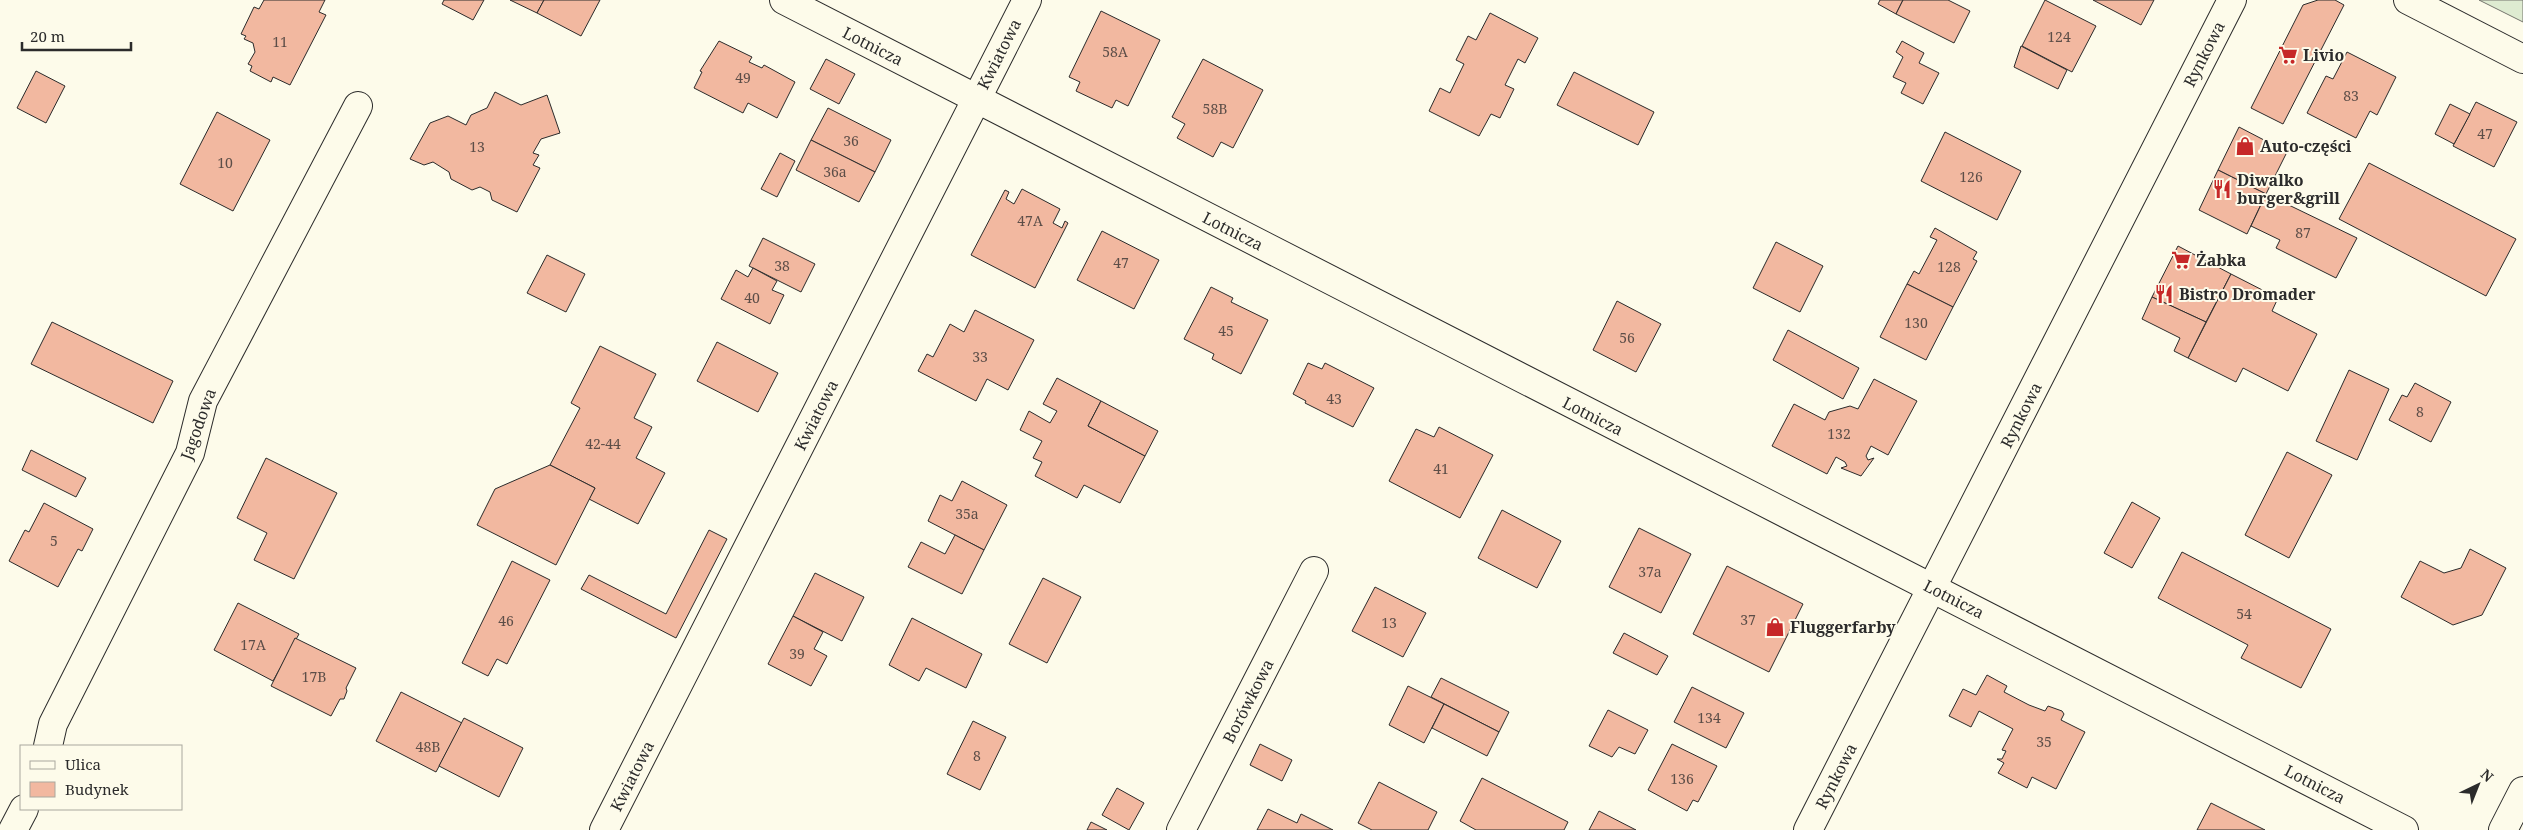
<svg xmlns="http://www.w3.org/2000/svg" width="2523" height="830" viewBox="0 0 2523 830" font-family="'Noto Serif',serif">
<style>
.green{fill:#deebd1;stroke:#74746e}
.building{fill:#f2b8a0;stroke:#2b2b2b}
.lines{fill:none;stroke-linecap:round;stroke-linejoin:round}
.street-casing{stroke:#2b2b2b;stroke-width:30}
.secondary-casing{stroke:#2b2b2b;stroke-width:30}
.street{stroke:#fdfbea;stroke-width:28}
.secondary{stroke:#fdfbea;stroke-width:28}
.labels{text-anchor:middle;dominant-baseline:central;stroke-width:4;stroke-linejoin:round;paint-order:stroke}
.number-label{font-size:14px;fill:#5d4e48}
.street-label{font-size:16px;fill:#2b2b2b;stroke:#fdfbea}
.poi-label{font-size:16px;font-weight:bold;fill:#2b2b2b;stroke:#fdfbea;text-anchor:start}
</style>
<rect width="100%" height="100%" fill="#fdfbea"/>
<!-- green -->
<polygon class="green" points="2479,0 2523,0 2523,22"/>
<!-- building -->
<g class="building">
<polygon points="264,0 325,0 319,12 326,15 290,85 273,77 271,82 250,71 252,66 248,64 255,52 253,43 244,39 246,36 241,34 254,7 259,9"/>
<polygon points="444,0 484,0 473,20 442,4"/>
<polygon points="510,0 544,0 537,13"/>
<polygon points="544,0 600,0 581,36 537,13"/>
<polygon points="1880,0 1903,0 1896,14 1878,4"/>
<polygon points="1903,0 1948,0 1970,11 1954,43 1896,14"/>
<polygon points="2045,0 2096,26 2072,72 2022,46"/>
<polygon points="2093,0 2154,0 2141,25"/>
<polygon points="2318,0 2335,0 2344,5 2283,124 2251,108 2303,5"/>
<polygon points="1101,11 1160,40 1128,106 1116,100 1112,108 1076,91 1080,82 1069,77"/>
<polygon points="1490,13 1538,38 1525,63 1518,59 1505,85 1514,89 1500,118 1491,114 1479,136 1429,111 1440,88 1450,93 1464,64 1456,60 1468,36 1476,40"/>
<polygon points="719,41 752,57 749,62 762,68 764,65 795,82 777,118 748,103 743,113 694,88 702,72 700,71"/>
<polygon points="1902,41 1924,53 1919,63 1939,73 1923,104 1901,93 1906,83 1893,77 1903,57 1896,52"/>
<polygon points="2021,46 2067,70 2058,89 2014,67"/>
<polygon points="2347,52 2396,77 2377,115 2370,111 2356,138 2307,113 2326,76 2333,79"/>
<polygon points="826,59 855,74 839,104 810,89"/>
<polygon points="1203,59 1263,90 1233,148 1221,142 1213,157 1177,138 1185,124 1172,117"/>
<polygon points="36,71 65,86 46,123 17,108"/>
<polygon points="1574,72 1654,112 1638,145 1557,105"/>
<polygon points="495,92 521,105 547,95 560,133 541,139 533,153 539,155 533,165 540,168 517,212 492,200 490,192 480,187 472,190 451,179 449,172 433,162 424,165 410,159 430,123 448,116 466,125 471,115 487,108"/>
<polygon points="2476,102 2517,122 2494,167 2453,146"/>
<polygon points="2450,104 2470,114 2454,144 2435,134"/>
<polygon points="828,108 891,140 875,172 811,140"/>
<polygon points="217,112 270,140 233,211 180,184"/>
<polygon points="2239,127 2287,152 2266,194 2218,170"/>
<polygon points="1945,132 2021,171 1997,220 1921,181"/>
<polygon points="811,140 875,172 859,202 796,170"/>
<polygon points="780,153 795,161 777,197 761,189"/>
<polygon points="2369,163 2516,239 2486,296 2339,219"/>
<polygon points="2218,170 2266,194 2247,234 2199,210"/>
<polygon points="1022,189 1060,209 1053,223 1062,228 1065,221 1068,223 1035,288 971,255 1005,190 1009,192 1006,199 1014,204"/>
<polygon points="2266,194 2357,238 2336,278 2276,248 2280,240 2251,226"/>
<polygon points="1935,228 1977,252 1973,259 1977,261 1953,307 1907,284 1914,271 1919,274 1937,240 1930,237"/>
<polygon points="1102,231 1159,260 1134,309 1077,280"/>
<polygon points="763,238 815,264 801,292 749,266"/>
<polygon points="1776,242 1823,266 1800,312 1753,288"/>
<polygon points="2178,246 2231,274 2206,322 2152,297"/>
<polygon points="547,255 585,274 566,312 527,293"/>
<polygon points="753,268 777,281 772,290 784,295 770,324 721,299 736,270 748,277"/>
<polygon points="2231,274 2278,298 2272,311 2317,334 2288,391 2243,368 2236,382 2188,358"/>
<polygon points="1907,284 1953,307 1926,360 1880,337"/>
<polygon points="1211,287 1233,298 1231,302 1268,320 1241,374 1212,359 1214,354 1184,339"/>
<polygon points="2152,297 2206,322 2188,358 2174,351 2180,338 2142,319"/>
<polygon points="1617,301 1661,324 1636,372 1593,350"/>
<polygon points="975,310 1034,340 1008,390 987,379 976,401 918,371 927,354 933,357 950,324 964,332"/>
<polygon points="52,322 173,381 153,423 31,364"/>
<polygon points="1788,330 1859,368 1843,399 1773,360"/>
<polygon points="717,342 778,373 758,412 697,381"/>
<polygon points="600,346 656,374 634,418 652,427 636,458 665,473 638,524 589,499 595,488 550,465 580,408 571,403"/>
<polygon points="1308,363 1322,369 1325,363 1374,388 1353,427 1305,403 1306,401 1293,394"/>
<polygon points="2349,370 2389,389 2357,460 2316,441"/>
<polygon points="1057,378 1101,401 1088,426 1145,456 1120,503 1084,485 1077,498 1035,476 1042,462 1033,458 1042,441 1020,430 1029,411 1050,423 1057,411 1043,404"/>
<polygon points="1874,379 1917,401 1888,455 1871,446 1866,456 1868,460 1874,458 1861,476 1841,468 1847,466 1845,462 1836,457 1827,474 1772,446 1794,404 1825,420 1829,412 1850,406 1858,409"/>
<polygon points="2415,383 2451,402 2431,442 2389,420 2402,395 2407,397"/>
<polygon points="1101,401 1158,431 1145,456 1088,426"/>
<polygon points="1439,427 1493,455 1460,518 1389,481 1416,429 1434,437"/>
<polygon points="31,450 86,478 76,497 22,470"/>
<polygon points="2287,452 2332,475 2289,558 2245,535"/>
<polygon points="266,458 337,493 294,579 254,560 267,533 237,518"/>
<polygon points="550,465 595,488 556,565 477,525 495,489"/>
<polygon points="962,481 1007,505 984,550 928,521 940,495 952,501"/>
<polygon points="2132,502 2160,518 2132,568 2104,553"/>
<polygon points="44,503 93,529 82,551 78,549 58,587 9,561 25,530 29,532"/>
<polygon points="1502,510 1561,541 1537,588 1478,558"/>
<polygon points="1639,528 1691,554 1661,613 1609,587"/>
<polygon points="709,530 727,539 676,638 581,589 589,575 666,614"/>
<polygon points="955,535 984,550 962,594 908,567 921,542 945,554"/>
<polygon points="2470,549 2506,568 2482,615 2453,625 2401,597 2420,561 2444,573 2461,568"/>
<polygon points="2182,552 2331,629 2301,688 2241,658 2248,645 2158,598"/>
<polygon points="512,561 550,580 507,664 497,659 488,676 462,663"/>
<polygon points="1727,566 1803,604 1769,672 1693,634"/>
<polygon points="815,573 864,597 842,641 793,616"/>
<polygon points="1043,578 1081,597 1047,663 1009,644"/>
<polygon points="1375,587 1426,613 1403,657 1352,631"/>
<polygon points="238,603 299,634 273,681 214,650"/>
<polygon points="793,616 823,632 814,649 827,656 811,686 768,664"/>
<polygon points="912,618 982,654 966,688 926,668 919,681 889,665"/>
<polygon points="1624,633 1668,656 1657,675 1613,653"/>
<polygon points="295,638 356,668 346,688 347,691 344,699 340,699 331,716 271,686"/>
<polygon points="1987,675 2007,686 2004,692 2029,705 2045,711 2048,706 2062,711 2064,714 2061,720 2085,732 2056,789 2032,777 2027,788 1998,773 2004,763 1997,759 2002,759 2006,751 2002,750 2013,729 1979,711 1971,727 1949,716 1963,689 1976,695"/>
<polygon points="1441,678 1509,712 1499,732 1431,697"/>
<polygon points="1408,686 1444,704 1424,743 1389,725"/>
<polygon points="1692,687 1744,713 1726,748 1674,722"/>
<polygon points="401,692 462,723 436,772 376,741"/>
<polygon points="1444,704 1499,732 1487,756 1432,728"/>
<polygon points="1608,710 1648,730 1635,754 1619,747 1612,757 1589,746"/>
<polygon points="464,718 523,748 499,797 439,766"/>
<polygon points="973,721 1006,737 980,790 947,774"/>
<polygon points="1260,744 1292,760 1282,781 1250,765"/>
<polygon points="1672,744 1717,766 1698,802 1693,800 1687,811 1648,790"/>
<polygon points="1482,778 1568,822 1564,830 1476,830 1460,821"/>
<polygon points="1379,782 1437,812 1428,830 1372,830 1358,823"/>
<polygon points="1117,788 1144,803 1129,830 1102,815"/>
<polygon points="2211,803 2265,830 2197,830"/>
<polygon points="1268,809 1297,823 1301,814 1333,830 1257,830"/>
<polygon points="1599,811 1636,830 1589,830"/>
<polygon points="1091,822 1107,830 1087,830"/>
</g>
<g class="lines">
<!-- street casing -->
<g class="street-casing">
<g id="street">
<polyline points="784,0 2404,830"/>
<polyline points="2408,0 2523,59"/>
<polyline points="48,746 53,724 190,453 203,401 358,106"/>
<polyline points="13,830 24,809"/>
<polyline points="604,830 1027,0"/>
<polyline points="1181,830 1314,571"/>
<polyline points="2503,830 2523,791"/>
</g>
</g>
<!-- secondary casing -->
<g class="secondary-casing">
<polyline id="secondary" points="1808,830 2232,0"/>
</g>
<!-- street -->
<use href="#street" class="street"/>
<!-- secondary -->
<use href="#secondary" class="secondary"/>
</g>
<!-- icons -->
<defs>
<g id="supermarket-bare" transform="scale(1.5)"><path d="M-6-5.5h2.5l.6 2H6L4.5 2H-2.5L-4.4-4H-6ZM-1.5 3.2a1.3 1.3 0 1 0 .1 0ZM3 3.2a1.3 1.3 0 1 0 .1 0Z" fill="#c62828" stroke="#fdfbea" stroke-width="2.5" paint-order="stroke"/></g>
<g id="shop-bare" transform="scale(1.5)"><path d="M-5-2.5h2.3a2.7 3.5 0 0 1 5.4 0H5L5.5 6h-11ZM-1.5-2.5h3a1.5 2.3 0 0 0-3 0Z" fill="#c62828" stroke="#fdfbea" stroke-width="2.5" paint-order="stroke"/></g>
<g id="restaurant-bare" transform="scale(1.5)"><path d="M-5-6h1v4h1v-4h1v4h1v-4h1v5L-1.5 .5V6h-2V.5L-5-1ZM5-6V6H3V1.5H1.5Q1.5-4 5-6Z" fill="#c62828" stroke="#fdfbea" stroke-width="2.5" paint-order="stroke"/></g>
</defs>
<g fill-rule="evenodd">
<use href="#supermarket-bare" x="2288" y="55"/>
<use href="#shop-bare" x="2245" y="146"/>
<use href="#restaurant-bare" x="2222" y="189"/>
<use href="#supermarket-bare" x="2181" y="260"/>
<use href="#restaurant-bare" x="2164" y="294"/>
<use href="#shop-bare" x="1775" y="627"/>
</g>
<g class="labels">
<!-- number labels -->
<g class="number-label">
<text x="2059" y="36">124</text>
<text x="280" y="41">11</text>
<text x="1115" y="51">58A</text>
<text x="743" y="77">49</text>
<text x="2351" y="95">83</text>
<text x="1215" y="108">58B</text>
<text x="2485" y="133">47</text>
<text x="851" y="140">36</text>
<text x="477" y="146">13</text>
<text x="225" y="162">10</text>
<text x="835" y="171">36a</text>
<text x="1971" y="176">126</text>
<text x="1030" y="220">47A</text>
<text x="2303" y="232">87</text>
<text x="1121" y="262">47</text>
<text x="782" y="265">38</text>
<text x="1949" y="266">128</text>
<text x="752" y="297">40</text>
<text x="1916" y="322">130</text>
<text x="1226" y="330">45</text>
<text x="1627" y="337">56</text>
<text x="980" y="356">33</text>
<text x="1334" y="398">43</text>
<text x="2420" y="411">8</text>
<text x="1839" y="433">132</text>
<text x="603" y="443">42-44</text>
<text x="1441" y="468">41</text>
<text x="967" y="513">35a</text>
<text x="54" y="540">5</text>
<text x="1650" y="571">37a</text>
<text x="2244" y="613">54</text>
<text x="1748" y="619">37</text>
<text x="506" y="620">46</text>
<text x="1389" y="622">13</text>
<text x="253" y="644">17A</text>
<text x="797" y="653">39</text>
<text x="314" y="676">17B</text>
<text x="1709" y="717">134</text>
<text x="2044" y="741">35</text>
<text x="428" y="746">48B</text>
<text x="977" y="755">8</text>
<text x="1682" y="778">136</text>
</g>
<!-- street labels -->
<g class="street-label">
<text transform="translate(873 46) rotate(27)">Lotnicza</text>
<text transform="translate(999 54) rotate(-63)">Kwiatowa</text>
<text transform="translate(2204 54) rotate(-63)">Rynkowa</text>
<text transform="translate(1233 231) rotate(27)">Lotnicza</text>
<text transform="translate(816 415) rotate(-63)">Kwiatowa</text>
<text transform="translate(2021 415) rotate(-63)">Rynkowa</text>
<text transform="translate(1593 416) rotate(27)">Lotnicza</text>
<text transform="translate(198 424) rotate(-70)">Jagodowa</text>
<text transform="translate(1954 599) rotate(27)">Lotnicza</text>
<text transform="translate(1248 701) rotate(-63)">Borówkowa</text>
<text transform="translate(632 776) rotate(-63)">Kwiatowa</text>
<text transform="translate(1836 776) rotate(-63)">Rynkowa</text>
<text transform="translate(2315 784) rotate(27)">Lotnicza</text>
</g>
<!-- poi labels -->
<g class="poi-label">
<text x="2303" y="55">Livio</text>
<text x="2260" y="146">Auto-części</text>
<text x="2237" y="180">Diwalko<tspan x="2237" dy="18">burger&amp;grill</tspan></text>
<text x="2196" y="260">Żabka</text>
<text x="2179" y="294">Bistro Dromader</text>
<text x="1790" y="627">Fluggerfarby</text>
</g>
</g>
<!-- legend -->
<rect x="20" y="745" width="162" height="65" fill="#fdfbea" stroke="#a9a89e"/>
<rect x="30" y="761" width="25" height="8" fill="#fdfbea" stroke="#a9a89e"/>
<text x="65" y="770" font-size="15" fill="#2b2b2b">Ulica</text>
<rect x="30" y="782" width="25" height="15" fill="#f2b8a0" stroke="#a9a89e"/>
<text x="65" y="795" font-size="15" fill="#2b2b2b">Budynek</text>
<!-- north arrow -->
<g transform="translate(2478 785) rotate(43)" stroke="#fdfbea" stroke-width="4" paint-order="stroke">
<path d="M0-4L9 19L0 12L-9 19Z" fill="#2b2b2b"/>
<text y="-8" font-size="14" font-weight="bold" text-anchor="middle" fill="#2b2b2b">N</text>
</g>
<!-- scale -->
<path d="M22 42v8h109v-8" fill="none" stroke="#2b2b2b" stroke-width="2.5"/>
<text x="30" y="42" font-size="15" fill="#2b2b2b" stroke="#fdfbea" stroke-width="4" paint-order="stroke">20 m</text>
</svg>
